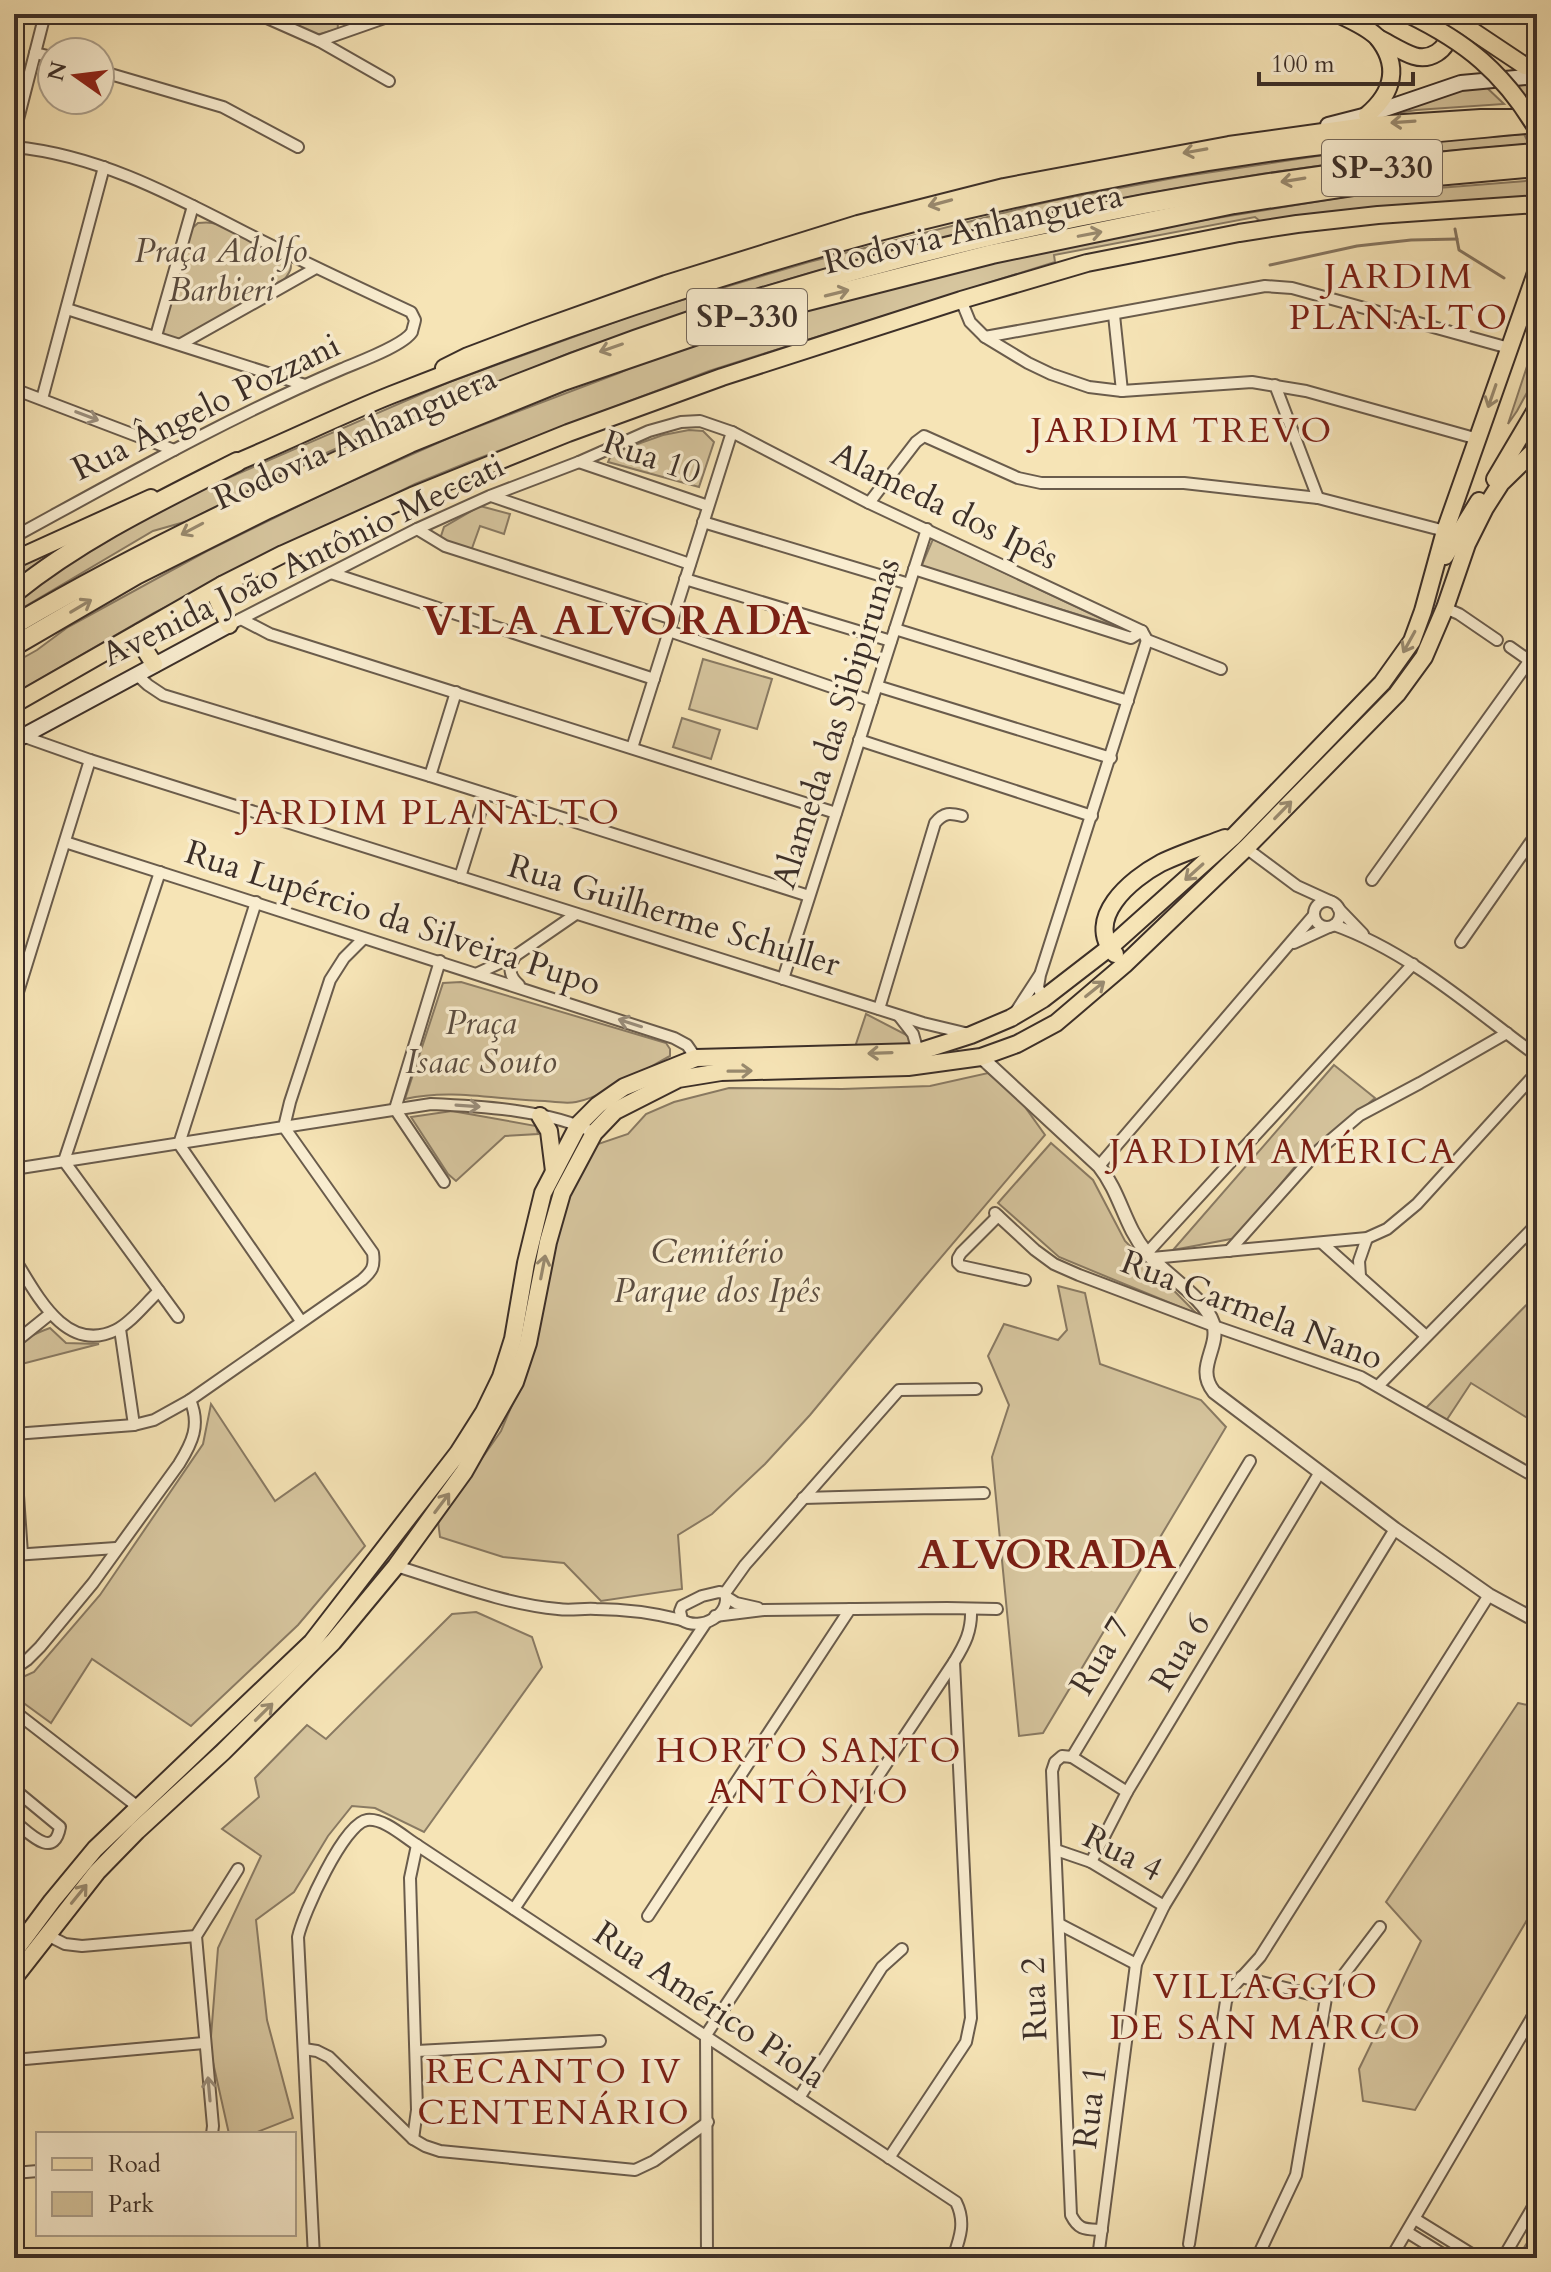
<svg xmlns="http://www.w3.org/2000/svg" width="1551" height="2272" viewBox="0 0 1551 2272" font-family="Cardo,serif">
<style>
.green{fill:#d6c59e;stroke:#897a63;stroke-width:2}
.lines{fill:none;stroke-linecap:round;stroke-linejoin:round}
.stream{stroke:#867660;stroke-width:3}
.minor-casing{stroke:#6a5c4c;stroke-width:14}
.tertiary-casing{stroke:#6a5c4c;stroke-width:16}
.secondary-casing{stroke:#3c2f28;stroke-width:18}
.primary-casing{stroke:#3c2f28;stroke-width:20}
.trunk-casing{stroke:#3c2f28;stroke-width:20}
.motorway-casing{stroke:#3c2f28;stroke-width:22}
.minor{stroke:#f9edd0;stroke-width:10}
.tertiary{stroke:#f9edd0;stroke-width:12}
.secondary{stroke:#f9edd0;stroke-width:14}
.primary{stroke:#f6e4b6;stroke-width:16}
.trunk{stroke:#f6e4b6;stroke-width:16}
.motorway{stroke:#f6e4b6;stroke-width:18}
.primary-bridge-casing{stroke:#3c2f28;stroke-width:20;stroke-linecap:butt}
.primary-bridge{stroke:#f6e4b6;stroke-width:16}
.oneway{stroke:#998a6f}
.oneway2{stroke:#9a8e7c}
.labels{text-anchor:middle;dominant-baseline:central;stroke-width:7;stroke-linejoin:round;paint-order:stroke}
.shield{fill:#f9edd0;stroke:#75685a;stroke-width:2}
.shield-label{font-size:32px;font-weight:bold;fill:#3c2f28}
.street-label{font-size:34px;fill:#3c2f28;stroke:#f9edd0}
.park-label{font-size:34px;font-style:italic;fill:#5b4d40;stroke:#f9edd0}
.neighbourhood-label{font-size:36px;letter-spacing:2px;fill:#7a1f14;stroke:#f9edd0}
.district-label{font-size:42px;font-weight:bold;letter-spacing:2px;fill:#7a1f14;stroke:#f9edd0}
</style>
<rect width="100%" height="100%" fill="#f6e4b6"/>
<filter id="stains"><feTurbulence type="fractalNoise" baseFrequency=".0025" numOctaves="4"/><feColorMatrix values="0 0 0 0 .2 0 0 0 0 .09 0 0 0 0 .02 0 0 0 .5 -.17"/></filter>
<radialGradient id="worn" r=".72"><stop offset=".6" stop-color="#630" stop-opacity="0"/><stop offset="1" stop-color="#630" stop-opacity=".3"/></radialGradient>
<!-- green -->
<g class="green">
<polygon points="271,14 337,14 338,29 316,35"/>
<polygon points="1537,83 1537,104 1528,104 1514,86"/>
<polygon points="1484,85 1504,104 1416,110 1374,117 1432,96"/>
<polygon points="1524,134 1529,144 1388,156 1261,174 1150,193 1053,212 939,239 810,273 746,292 570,353 355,440 278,475 188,521 153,531 14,613 14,600 59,565 182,498 449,382 645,311 809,262 1051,201 1179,177 1383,146"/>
<polygon points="1537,180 1537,196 1261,222 1255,217 1054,255 1055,262 709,371 469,462 415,484 200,590 154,613 14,694 14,663 37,650 68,627 207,551 327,492 451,437 619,373 668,351 720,333 914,278 1180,224 1363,194"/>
<path d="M198,223c7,-1 13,-1 19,1 13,4 67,26 73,38 3,7 -2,12 -5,17l-104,63 -20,-7 28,-104z"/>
<polygon points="1537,336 1537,374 1517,411 1508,424"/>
<polygon points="689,430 703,431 714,442 699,487 608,462 612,453 663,435"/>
<polygon points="480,506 510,514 504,534 480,526 471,551 440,539 444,527"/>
<polygon points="933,539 1119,627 921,567"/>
<polygon points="59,548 60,550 14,587 14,569"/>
<polygon points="703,659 772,679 757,729 689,709"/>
<polygon points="682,718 720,730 711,759 673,747"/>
<path d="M461,982l205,61 4,6v7c-24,13 -69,42 -94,46 -9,2 -21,0 -31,-1 -48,-1 -93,-13 -140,-2l38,-116z"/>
<polygon points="866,1014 922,1043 855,1047"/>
<polygon points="1334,1065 1375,1098 1298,1163 1236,1238 1173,1250"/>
<polygon points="988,1073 1020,1100 1045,1135 921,1281 810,1415 765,1464 712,1514 678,1535 682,1589 601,1601 564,1563 503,1557 440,1537 438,1521 501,1431 520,1386 566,1200 584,1164 598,1144 628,1134 646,1114 674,1102 729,1088 842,1089 930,1086"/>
<polygon points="452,1111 536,1126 538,1134 505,1136 456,1181 448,1174 411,1117"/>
<polygon points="1051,1143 1093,1180 1125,1241 1197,1314 1059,1257 998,1203"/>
<polygon points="1058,1286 1085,1293 1100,1364 1201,1400 1226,1427 1043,1733 1019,1736 992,1457 1009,1405 988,1356 1004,1324 1058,1340 1067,1330"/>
<polygon points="1537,1294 1537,1424 1471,1383 1444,1424 1426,1408"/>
<path d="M50,1328l16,15 33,1 -85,22v-16c11,-12 22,-17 36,-22z"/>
<polygon points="211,1404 275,1501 315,1473 365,1546 298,1625 191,1726 92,1659 51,1723 14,1696 14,1681 34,1672 100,1595 203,1444"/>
<polygon points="476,1612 532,1637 542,1667 424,1832 375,1808 352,1806 328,1836 294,1892 256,1920 267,2020 293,2118 252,2134 229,2134 210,2049 218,1948 261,1856 222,1829 259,1797 255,1778 307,1725 326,1739 452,1614"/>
<polygon points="1518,1703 1537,1707 1537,1903 1415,2110 1363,2101 1359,2069 1421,1941 1386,1902"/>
<polygon points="1537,2226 1537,2258 1524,2258 1521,2253"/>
</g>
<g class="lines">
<!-- stream -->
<g class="stream">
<polyline points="1455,229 1459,250 1504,278"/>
<polyline points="1270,265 1357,246 1411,240 1457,239"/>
</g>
<!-- minor casing -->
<g class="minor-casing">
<g id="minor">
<polyline points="258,14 319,41 389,81"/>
<polyline points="319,41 396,14"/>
<polyline points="35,53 52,57"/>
<polyline points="100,71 223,107 298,147"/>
<polyline points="14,135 45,14"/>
<path d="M14,147c86,8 162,50 238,89 52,26 105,51 159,76l4,8c0,1 -3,11 -3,12 -9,14 -54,30 -70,37 -113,48 -220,109 -328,168"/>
<polyline points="961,300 970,322 985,337 1028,363 1051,374 1089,387 1122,391 1252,382 1306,391 1478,439"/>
<polyline points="67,309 305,385"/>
<polyline points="1114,315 1122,391"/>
<polyline points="156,336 193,206"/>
<polyline points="985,337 1265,286 1292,288 1509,348"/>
<polyline points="181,344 316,268"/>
<polyline points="1275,385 1318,498"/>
<polyline points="14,389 174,450"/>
<polyline points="42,399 104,167"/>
<polyline points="579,462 708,506"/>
<polyline points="491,496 690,564"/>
<polyline points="869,503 916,442 924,436 1018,478 1041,483 1184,483 1318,498 1445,531"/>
<polyline points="703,522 909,584"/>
<polyline points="417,529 445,546 673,619"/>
<polyline points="914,569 1131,638 1142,631"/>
<polyline points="331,573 654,679"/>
<polyline points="685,579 891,641"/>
<polyline points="1445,608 1459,614 1497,640"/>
<polyline points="241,619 270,634 836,813"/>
<polyline points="229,625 417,529 490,496 579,462 649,431 681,422 700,421 732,432 869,503 1142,631 1147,640 1221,669"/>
<polyline points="895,629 1128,701"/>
<polyline points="669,631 872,701"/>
<polyline points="1510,647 1537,666"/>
<polyline points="136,674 148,685 163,695 430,776 809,896"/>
<polyline points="877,686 1111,758"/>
<polyline points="22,736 90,760 923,1023 969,1034"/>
<polyline points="859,740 1092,816"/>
<polyline points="632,748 732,432"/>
<polyline points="430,776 456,692"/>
<path d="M65,842c203,65 406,129 609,196l13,7 9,13"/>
<polyline points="1246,848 1297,886 1332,902"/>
<polyline points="160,872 64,1161 178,1317"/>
<polyline points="460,877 486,794"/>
<polyline points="1372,880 1530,660"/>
<circle cx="1327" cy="914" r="13"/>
<polyline points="256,902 179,1144 301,1321"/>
<polyline points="1338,908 1363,934"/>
<path d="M1334,925c76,27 139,84 203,131"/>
<polyline points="1461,942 1537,833"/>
<polyline points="1294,943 1329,927"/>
<path d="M515,956c-6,12 -7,19 4,29"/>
<polyline points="478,973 515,956 576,914"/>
<polyline points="783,979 927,529"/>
<polyline points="1043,999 1038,987 1040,975 1147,640"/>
<polyline points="14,1005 90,760"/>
<path d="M879,1009l56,-186c9,-11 15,-10 27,-7"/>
<polyline points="1015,1013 1039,976"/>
<polyline points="899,1016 913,1034 918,1052"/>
<polyline points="395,1109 440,961"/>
<polyline points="395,1109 444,1182"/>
<polyline points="1099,1166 1314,915"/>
<path d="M14,1169l417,-65c47,2 121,6 163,29"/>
<polyline points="995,1213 1035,1250 1054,1264 1079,1275 1214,1326 1361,1377 1537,1478"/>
<polyline points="998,1216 961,1253 958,1258 958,1263 961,1266 1025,1280"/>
<polyline points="1322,1243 1426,1336"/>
<polyline points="1229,1251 1320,1149 1360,1115 1420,1083 1507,1033"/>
<polyline points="1147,1253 1413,964"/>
<path d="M14,1258c22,35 51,97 102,72 16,-8 30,-27 43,-39"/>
<polyline points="1152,1258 1367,1238 1387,1229 1417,1204 1537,1072"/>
<polyline points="1360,1276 1359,1261 1367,1238"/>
<polyline points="120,1329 134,1425"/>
<polyline points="14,1343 50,1314"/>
<polyline points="1378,1386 1537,1224"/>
<path d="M14,1434l120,-9 20,-5 36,-20 172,-120c10,-9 13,-13 11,-27l-89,-126 6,-25 40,-122 14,-22 19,-19"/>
<polyline points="14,1437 22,1554"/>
<polyline points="803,1498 984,1493"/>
<polyline points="14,1555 116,1548"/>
<path d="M396,1566c53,16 107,38 162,43 13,2 25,-1 38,0 30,0 58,4 86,11"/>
<path d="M719,1592l6,1c7,21 -24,39 -43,27l-2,-9 2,-5 20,-10z"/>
<polyline points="725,1593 745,1565 899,1390 976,1389"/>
<polyline points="728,1598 736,1603 758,1608"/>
<polyline points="715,1616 764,1610 947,1608 997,1609"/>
<path d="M14,1669l13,-9 13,-13 53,-64 86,-119c13,-21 22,-39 11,-64"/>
<polyline points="14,1711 138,1807"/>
<path d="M1072,1757l-10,-1 -7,6 -3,9 19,444c8,16 15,14 31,15"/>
<polyline points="1072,1757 1250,1461"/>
<polyline points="1072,1757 1127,1792"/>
<path d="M14,1789l46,38c-6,34 -32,5 -46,-6"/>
<polyline points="1056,1850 1091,1862 1164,1906"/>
<polyline points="1091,1862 1127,1792 1320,1472"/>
<polyline points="514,1909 705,1624"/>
<polyline points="648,1916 850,1609"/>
<polyline points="1059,1924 1136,1964"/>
<polyline points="47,1935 65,1944 82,1946 196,1936"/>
<polyline points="1241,1977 1326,1998"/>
<polyline points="304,2049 317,2051 329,2057 413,2139 425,2146 440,2151 635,2170 654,2161 708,2122"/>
<polyline points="417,2051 600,2041"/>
<polyline points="14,2060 204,2043"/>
<polyline points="799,2098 882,1967 902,1949"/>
<polyline points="212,2134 213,2126 196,1936 238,1869"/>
<polyline points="413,2139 417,2110 410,1878 417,1845"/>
<polyline points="889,2158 966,2042 971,2018 954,1662"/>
<polyline points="14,2173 38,2171"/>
<polyline points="1415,2219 1478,2258"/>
<polyline points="1407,2232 1449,2258"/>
<polyline points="1189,2244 1226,2001 1232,1988 1260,1957 1489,1595"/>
<path d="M314,2257l-16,-320c5,-23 46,-114 69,-117 17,-2 37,17 50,25l539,357c10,20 4,36 -3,56"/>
<path d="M707,2258l-1,-223 248,-373c11,-18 18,-31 17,-53"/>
<polyline points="1098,2258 1136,1964 1164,1906 1395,1529"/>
<polyline points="1257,2258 1296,2175 1326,1998 1380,1927"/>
<polyline points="1391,2258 1537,2009"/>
<polyline points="1487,2258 1501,2258"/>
<polyline points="1503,2258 1537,2200"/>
</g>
</g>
<!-- tertiary casing -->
<g class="tertiary-casing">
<g id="tertiary">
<path d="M981,1057l118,109c22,28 25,59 47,86 17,21 59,46 67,71 8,25 -19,44 1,69l181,137 94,66 48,26"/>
<polyline points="287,2258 353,2258"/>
</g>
</g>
<!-- secondary casing -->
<g class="secondary-casing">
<g id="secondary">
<polyline points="1328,125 1367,115 1461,83 1537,76"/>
<polyline points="14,741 229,625"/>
</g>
</g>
<!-- primary casing -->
<g class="primary-casing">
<g id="primary">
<path d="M1338,14c13,6 29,13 39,23 24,29 16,56 -10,78"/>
<polyline points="1447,14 1525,66 1537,68"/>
<path d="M1378,38c12,6 24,14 36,18 16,5 33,-6 35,-22 1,-7 -1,-13 -2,-20"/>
<polyline points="444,368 468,356 534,331 666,284 858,224 1004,187 1229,145 1373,125 1481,118 1534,118"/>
<polyline points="1495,479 1537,408"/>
<polyline points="1445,556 1479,501"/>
<path d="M1115,954c-32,-35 16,-75 46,-91 21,-10 43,-17 64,-25"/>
<polyline points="540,1116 549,1131 554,1171"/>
<polyline points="14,1952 52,1901 95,1849 312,1642 458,1453 484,1412 501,1377 513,1339 526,1263 543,1193 579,1124 598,1105 624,1087 696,1058 918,1052 971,1035 1011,1018 1043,999 1109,948 1234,836 1382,683 1412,641 1423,611 1445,531 1537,270"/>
<polyline points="14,1978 97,1872 137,1831 223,1752 333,1642 396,1566 464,1472 515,1382 528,1343 548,1242 562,1193 594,1133 615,1111 678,1079 721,1072 908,1067 981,1057 1017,1044 1056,1023 1124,965 1246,848 1397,694 1424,657 1445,608 1467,544 1485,508 1501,483 1537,448"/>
</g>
</g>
<!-- trunk casing -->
<g class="trunk-casing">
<g id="trunk">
<path d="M228,466c54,-22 108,-49 163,-71 137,-54 278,-103 420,-144 174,-50 355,-87 535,-108 64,-8 128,-13 191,-19"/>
<polyline points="14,560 151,498"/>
<polyline points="222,585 218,601 229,625"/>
<polyline points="140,632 147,653 154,664"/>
<polyline points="14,704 222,585 283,554 412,496 568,433 722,377 961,300 1087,263 1239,233 1297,224 1378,215 1537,204"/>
</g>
</g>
<!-- motorway casing -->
<g class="motorway-casing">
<g id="motorway">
<path d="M14,593c68,-55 146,-92 223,-131"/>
<path d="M14,625c95,-56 194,-105 295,-151 146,-68 297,-128 451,-176 252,-77 514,-125 777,-145"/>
<polyline points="14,646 136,575 268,509 410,443 563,381 764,312 992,254 1234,204 1392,180 1537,167"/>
</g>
</g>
<!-- minor -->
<use href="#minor" class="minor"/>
<!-- tertiary -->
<use href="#tertiary" class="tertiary"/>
<!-- secondary -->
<use href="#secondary" class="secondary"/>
<!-- primary -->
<use href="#primary" class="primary"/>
<!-- trunk -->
<use href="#trunk" class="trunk"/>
<!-- motorway -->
<use href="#motorway" class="motorway"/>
<!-- primary-bridge casing -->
<g class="primary-bridge-casing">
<path id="primary-bridge" d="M1408,14c58,28 95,58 129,115"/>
</g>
<!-- primary-bridge -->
<use href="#primary-bridge" class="primary-bridge"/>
</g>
<!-- one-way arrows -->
<defs><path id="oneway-shaft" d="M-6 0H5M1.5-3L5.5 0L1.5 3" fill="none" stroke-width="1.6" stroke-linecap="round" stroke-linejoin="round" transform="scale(2)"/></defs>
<g class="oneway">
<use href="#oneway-shaft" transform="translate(1403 122) rotate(176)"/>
<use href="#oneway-shaft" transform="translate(1195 151) rotate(170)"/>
<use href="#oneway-shaft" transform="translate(1293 180) rotate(171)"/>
<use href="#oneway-shaft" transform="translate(940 203) rotate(165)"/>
<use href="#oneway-shaft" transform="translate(1090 234) rotate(-11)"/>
<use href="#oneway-shaft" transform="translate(837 293) rotate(-14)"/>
<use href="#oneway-shaft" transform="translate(611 348) rotate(161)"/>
<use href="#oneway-shaft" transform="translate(1492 396) rotate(109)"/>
<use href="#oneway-shaft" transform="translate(192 529) rotate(152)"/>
<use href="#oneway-shaft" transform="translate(81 606) rotate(-31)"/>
<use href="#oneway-shaft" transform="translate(1409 642) rotate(119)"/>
<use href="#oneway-shaft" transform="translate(1283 810) rotate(-46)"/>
<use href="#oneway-shaft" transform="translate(1194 872) rotate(138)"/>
<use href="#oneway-shaft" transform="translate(1095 989) rotate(-39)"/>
<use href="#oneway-shaft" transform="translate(880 1053) rotate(178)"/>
<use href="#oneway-shaft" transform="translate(740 1071) rotate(-1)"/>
<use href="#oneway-shaft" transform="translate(543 1267) rotate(-79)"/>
<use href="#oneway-shaft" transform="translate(442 1503) rotate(-53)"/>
<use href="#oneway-shaft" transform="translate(264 1712) rotate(-45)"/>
<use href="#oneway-shaft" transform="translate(79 1894) rotate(-51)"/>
</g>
<g class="oneway2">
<use href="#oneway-shaft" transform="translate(87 416) rotate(21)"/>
<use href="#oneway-shaft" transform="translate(630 1023) rotate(-162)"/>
<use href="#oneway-shaft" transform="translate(468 1106) rotate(4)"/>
<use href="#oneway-shaft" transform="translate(209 2089) rotate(-95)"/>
</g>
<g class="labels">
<!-- shield labels -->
<g class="shield">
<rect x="1322" y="140" width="120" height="56" rx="6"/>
<rect x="687" y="289" width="120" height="56" rx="6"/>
</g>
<g class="shield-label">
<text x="1382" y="168">SP-330</text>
<text x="747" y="317">SP-330</text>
</g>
<!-- street labels -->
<g class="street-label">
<text transform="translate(973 229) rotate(-13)">Rodovia Anhanguera</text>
<text transform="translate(206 407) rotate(-26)">Rua Ângelo Pozzani</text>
<text transform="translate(355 438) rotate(-24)">Rodovia Anhanguera</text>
<text transform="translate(652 457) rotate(19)">Rua 10</text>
<text transform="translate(945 506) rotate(26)">Alameda dos Ipês</text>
<text transform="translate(303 560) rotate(-26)">Avenida João Antônio Meccati</text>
<text transform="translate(836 723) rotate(-72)">Alameda das Sibipirunas</text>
<text transform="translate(674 915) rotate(17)">Rua Guilherme Schuller</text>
<text transform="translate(393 918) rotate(18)">Rua Lupércio da Silveira Pupo</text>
<text transform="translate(1252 1310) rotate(21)">Rua Carmela Nano</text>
<text transform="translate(1180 1652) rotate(-59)">Rua 6</text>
<text transform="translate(1100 1656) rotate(-59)">Rua 7</text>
<text transform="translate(1123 1853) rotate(27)">Rua 4</text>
<text transform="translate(1034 1999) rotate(-92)">Rua 2</text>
<text transform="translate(710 2005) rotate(34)">Rua Américo Piola</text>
<text transform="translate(1090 2107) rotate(-83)">Rua 1</text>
</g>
<!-- park labels -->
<g class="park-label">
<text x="221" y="251">Praça Adolfo<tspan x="221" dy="39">Barbieri</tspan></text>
<text x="481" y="1023">Praça<tspan x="481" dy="39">Isaac Souto</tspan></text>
<text x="717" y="1252">Cemitério<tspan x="717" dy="39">Parque dos Ipês</tspan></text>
</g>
<!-- neighbourhood labels -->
<g class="neighbourhood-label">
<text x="1399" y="276">JARDIM<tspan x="1399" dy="41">PLANALTO</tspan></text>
<text x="1182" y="430">JARDIM TREVO</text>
<text x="430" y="812">JARDIM PLANALTO</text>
<text x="1283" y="1151">JARDIM AMÉRICA</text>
<text x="809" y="1750">HORTO SANTO<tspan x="809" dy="41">ANTÔNIO</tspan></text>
<text x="1266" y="1986">VILLAGGIO<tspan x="1266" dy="41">DE SAN MARCO</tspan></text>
<text x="554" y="2071">RECANTO IV<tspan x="554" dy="41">CENTENÁRIO</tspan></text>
</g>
<!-- district labels -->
<g class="district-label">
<text x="618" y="620">VILA ALVORADA</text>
<text x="1048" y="1554">ALVORADA</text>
</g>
</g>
<!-- margin -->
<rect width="1551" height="2272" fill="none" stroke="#f6e4b6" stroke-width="48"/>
<rect x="16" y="16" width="1519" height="2240" fill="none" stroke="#3c2f28" stroke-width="4"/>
<rect x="24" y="24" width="1503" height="2224" fill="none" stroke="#3c2f28" stroke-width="2"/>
<!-- legend -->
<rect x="36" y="2132" width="260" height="104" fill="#f9edd0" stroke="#ada18d" stroke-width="2"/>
<rect x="52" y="2158" width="40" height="12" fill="#f6e4b6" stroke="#ada18d" stroke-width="2"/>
<text x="108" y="2172" font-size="24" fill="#3c2f28">Road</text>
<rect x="52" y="2192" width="40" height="24" fill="#d6c59e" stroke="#ada18d" stroke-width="2"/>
<text x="108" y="2212" font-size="24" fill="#3c2f28">Park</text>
<!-- north arrow -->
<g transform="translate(76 76) rotate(284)"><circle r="38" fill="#f9edd0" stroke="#ada18d" stroke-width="2"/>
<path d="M0-6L14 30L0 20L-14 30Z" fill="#8f2418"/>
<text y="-12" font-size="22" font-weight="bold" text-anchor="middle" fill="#3c2f28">N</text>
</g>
<!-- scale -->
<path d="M1259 72v12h154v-12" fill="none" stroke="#3c2f28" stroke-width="4"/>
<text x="1271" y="72" font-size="24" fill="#3c2f28" stroke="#f9edd0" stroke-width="6" paint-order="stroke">100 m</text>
<rect width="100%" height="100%" filter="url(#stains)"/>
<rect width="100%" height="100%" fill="url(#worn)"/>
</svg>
